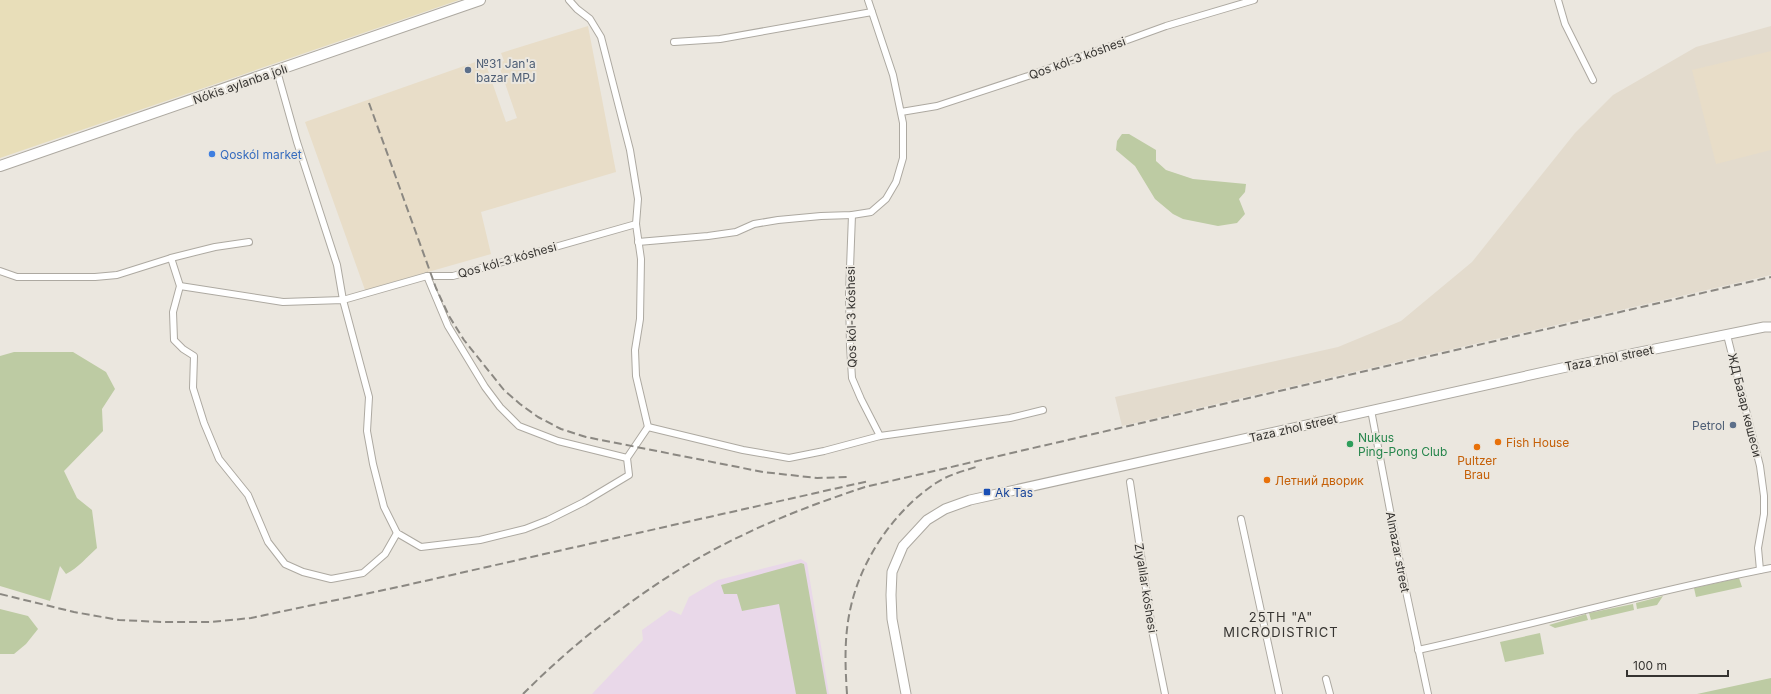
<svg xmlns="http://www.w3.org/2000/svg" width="1771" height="694" viewBox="0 0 1771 694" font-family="Inter,sans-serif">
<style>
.built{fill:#e3dbcd}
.industrial{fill:#e8ddc8}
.medical{fill:#e9d8e9}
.green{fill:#bdcba3}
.sand{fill:#e8deb9}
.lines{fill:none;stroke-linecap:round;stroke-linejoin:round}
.street-casing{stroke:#ada9a1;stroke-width:8}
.secondary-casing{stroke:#ada9a1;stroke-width:11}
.primary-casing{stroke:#ada9a1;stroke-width:12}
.street{stroke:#fff;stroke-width:6}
.secondary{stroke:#fff;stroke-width:9}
.primary{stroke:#fff;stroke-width:10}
.rail{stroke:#8b8882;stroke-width:2;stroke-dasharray:8 4;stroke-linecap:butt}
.service-dot{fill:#5c6f8a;stroke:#ebe7df;stroke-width:1.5}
.shop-dot{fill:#3f7fe0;stroke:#ebe7df;stroke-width:1.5}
.food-dot{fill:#e8710a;stroke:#ebe7df;stroke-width:1.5}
.leisure-dot{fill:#2e9e5b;stroke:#ebe7df;stroke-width:1.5}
.transit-dot{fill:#1a4fb4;stroke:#ebe7df;stroke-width:1.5}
.labels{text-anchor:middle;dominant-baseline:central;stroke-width:4;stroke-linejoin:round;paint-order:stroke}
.street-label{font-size:12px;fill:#363431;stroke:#ebe7df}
.service-label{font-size:12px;fill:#4e5e75;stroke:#ebe7df;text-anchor:start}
.shop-label{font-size:12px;fill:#366cbe;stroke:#ebe7df;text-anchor:start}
.leisure-label{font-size:12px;fill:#27864d;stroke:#ebe7df;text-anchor:start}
.food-label{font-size:12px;fill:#c56008;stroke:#ebe7df;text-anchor:start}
.transit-label{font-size:12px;fill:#164399;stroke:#ebe7df;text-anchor:start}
.neighbourhood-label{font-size:13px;letter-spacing:1px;fill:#363431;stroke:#ebe7df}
</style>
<rect width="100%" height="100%" fill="#ebe7df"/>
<!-- built -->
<polygon class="built" points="1771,26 1771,275 1122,426 1115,397 1338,347 1401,321 1472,262 1575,133 1613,95 1696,47"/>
<!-- industrial -->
<g class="industrial">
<polygon points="588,26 616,172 481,212 491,254 365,290 305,122 484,59 506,122 517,118 498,63 504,61 501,53"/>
<polygon points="1771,51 1771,150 1716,164 1692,70"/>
</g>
<!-- medical -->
<polygon class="medical" points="801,559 807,563 829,694 592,694 643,640 642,630 670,610 681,615 689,597 718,580"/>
<!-- green -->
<g class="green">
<polygon points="1122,134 1129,134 1156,150 1156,161 1166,170 1193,179 1246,184 1245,192 1239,199 1245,214 1237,223 1218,226 1183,219 1173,214 1155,199 1135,166 1116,150 1117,141"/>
<path d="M14,352h59l33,20 9,17 -13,20 1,22 -39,40 13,27 15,12 5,38c-10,9 -19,20 -31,26l-6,-8 -10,35 -50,-15v-230z"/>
<polygon points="801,563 804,564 827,694 796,694 779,604 742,611 737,594 724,594 721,585"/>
<polygon points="1739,578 1742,587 1696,597 1694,588"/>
<polygon points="1663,596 1657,605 1637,609 1636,603"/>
<polygon points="1633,604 1634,610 1591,620 1589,613"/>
<polygon points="0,609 28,616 38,629 26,644 14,654 0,654"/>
<polygon points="1586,614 1588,620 1555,628 1549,625"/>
<polygon points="1540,633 1544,654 1505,662 1500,642"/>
<polygon points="1771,678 1771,694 1697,694"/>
</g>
<!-- sand -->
<polygon class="sand" points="0,0 459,0 0,158"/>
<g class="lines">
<!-- street casing -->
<g class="street-casing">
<g id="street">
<polyline points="569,0 577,9 590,19 601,37 630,150 638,199 636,224 641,259 640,319 635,350 636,376 648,427"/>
<polyline points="1558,0 1565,24 1593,80"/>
<polyline points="674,42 720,39 872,12"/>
<polyline points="277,71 297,142 337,265 343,300 427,276 453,276 636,224"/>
<polyline points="901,112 937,106 1028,76 1166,26 1254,0"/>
<polyline points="852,215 849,294 850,346 852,378 861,399 880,436"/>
<polyline points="638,242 708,236 736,232 754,224 778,220 821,216 852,215 871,212 886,199 896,182 903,158 903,123 893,75 868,0"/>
<polyline points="171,258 180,286 173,312 174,340 183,349 194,356 193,388 204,423 219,459 248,495 268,542 285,564 303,572 331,579 363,573 385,554 397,533"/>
<polyline points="0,271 17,277 95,277 117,275 171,258 215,247 249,242"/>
<polyline points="427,276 448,326 485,387 500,407 519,426 558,441 627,458"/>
<polyline points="180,286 283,302 343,300 369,397 367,431 373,464 384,507 397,533 421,547 480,540 525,529 548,520 584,502 629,475 627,458 648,427"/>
<polyline points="1727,335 1760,466 1764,496 1764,514 1758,548 1760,570"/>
<polyline points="1371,410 1400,563 1428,694"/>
<polyline points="648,427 743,450 789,458 824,451 880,436 1010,418 1043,410"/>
<polyline points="1130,482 1153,635 1165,694"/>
<polyline points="1241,519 1279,694"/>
<path d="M1418,650c118,-26 234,-59 353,-82"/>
<polyline points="1326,679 1330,694"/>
</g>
</g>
<!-- secondary casing -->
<g class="secondary-casing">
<polyline id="secondary" points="906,694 892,619 891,595 892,572 903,546 927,520 945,509 970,500 1571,366 1764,327 1771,327"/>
</g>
<!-- primary casing -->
<g class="primary-casing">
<polyline id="primary" points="0,166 480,0"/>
</g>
<!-- street -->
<use href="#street" class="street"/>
<!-- secondary -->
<use href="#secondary" class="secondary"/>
<!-- primary -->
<use href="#primary" class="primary"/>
<!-- rail -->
<g class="rail">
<polyline points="369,103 436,288 449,316 464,340 504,390 520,404 538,417 561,429 586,437 763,472 817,478 849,477"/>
<polyline points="0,594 74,612 119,620 162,622 211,622 251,618 398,587 869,481"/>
<path d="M523,694c61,-61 141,-122 220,-159 39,-19 80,-34 122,-48l906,-210"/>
<path d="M847,694c-2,-29 -3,-59 4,-88 11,-48 44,-96 85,-123 12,-8 27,-12 40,-16"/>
</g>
</g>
<!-- markers -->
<g class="service-dot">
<circle cx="468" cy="70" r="4"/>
<circle cx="1733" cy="425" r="4"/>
</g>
<circle class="shop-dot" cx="212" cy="154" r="4"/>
<g class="food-dot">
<circle cx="1498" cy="442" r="4"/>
<circle cx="1477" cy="447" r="4"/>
<circle cx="1267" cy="480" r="4"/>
</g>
<circle class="leisure-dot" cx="1350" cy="444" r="4"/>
<rect class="transit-dot" x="983" y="488" width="8" height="8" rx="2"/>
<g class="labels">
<!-- street labels -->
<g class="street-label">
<text transform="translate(1077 58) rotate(-20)">Qos kól-3 kóshesi</text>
<text transform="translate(240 84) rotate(-19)">Nókis aylanba jolı</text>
<text transform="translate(507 260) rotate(-16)">Qos kól-3 kóshesi</text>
<text transform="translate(851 317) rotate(-91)">Qos kól-3 kóshesi</text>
<text transform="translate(1609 358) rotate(-11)">Taza zhol street</text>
<text transform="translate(1745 405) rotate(76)">ЖД Базар көшеси</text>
<text transform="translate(1293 428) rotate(-13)">Taza zhol street</text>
<text transform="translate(1398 552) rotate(79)">Almazar street</text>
<text transform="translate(1146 588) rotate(81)">Zıyalılar kóshesi</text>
</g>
<!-- service labels -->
<g class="service-label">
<text x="476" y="63">№31 Jan'a<tspan x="476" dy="14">bazar MPJ</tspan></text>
<text x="1725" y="425" text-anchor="end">Petrol</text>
</g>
<!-- shop labels -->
<g class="shop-label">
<text x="220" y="154">Qoskól market</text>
</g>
<!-- leisure labels -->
<g class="leisure-label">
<text x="1358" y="437">Nukus<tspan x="1358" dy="14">Ping-Pong Club</tspan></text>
</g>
<!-- food labels -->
<g class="food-label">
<text x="1506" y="442">Fish House</text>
<text x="1477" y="460" text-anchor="middle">Pultzer<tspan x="1477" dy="14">Brau</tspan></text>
<text x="1275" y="480">Летний дворик</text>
</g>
<!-- transit labels -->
<g class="transit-label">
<text x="995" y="492">Ak Tas</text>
</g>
<!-- neighbourhood labels -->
<g class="neighbourhood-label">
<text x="1281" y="617">25TH "A"<tspan x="1281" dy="15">MICRODISTRICT</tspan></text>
</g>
</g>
<!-- scale -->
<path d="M1627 670v6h101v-6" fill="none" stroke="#363431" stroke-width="2"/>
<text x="1633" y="670" font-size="12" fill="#363431" stroke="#ebe7df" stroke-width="3" paint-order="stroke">100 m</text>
</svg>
